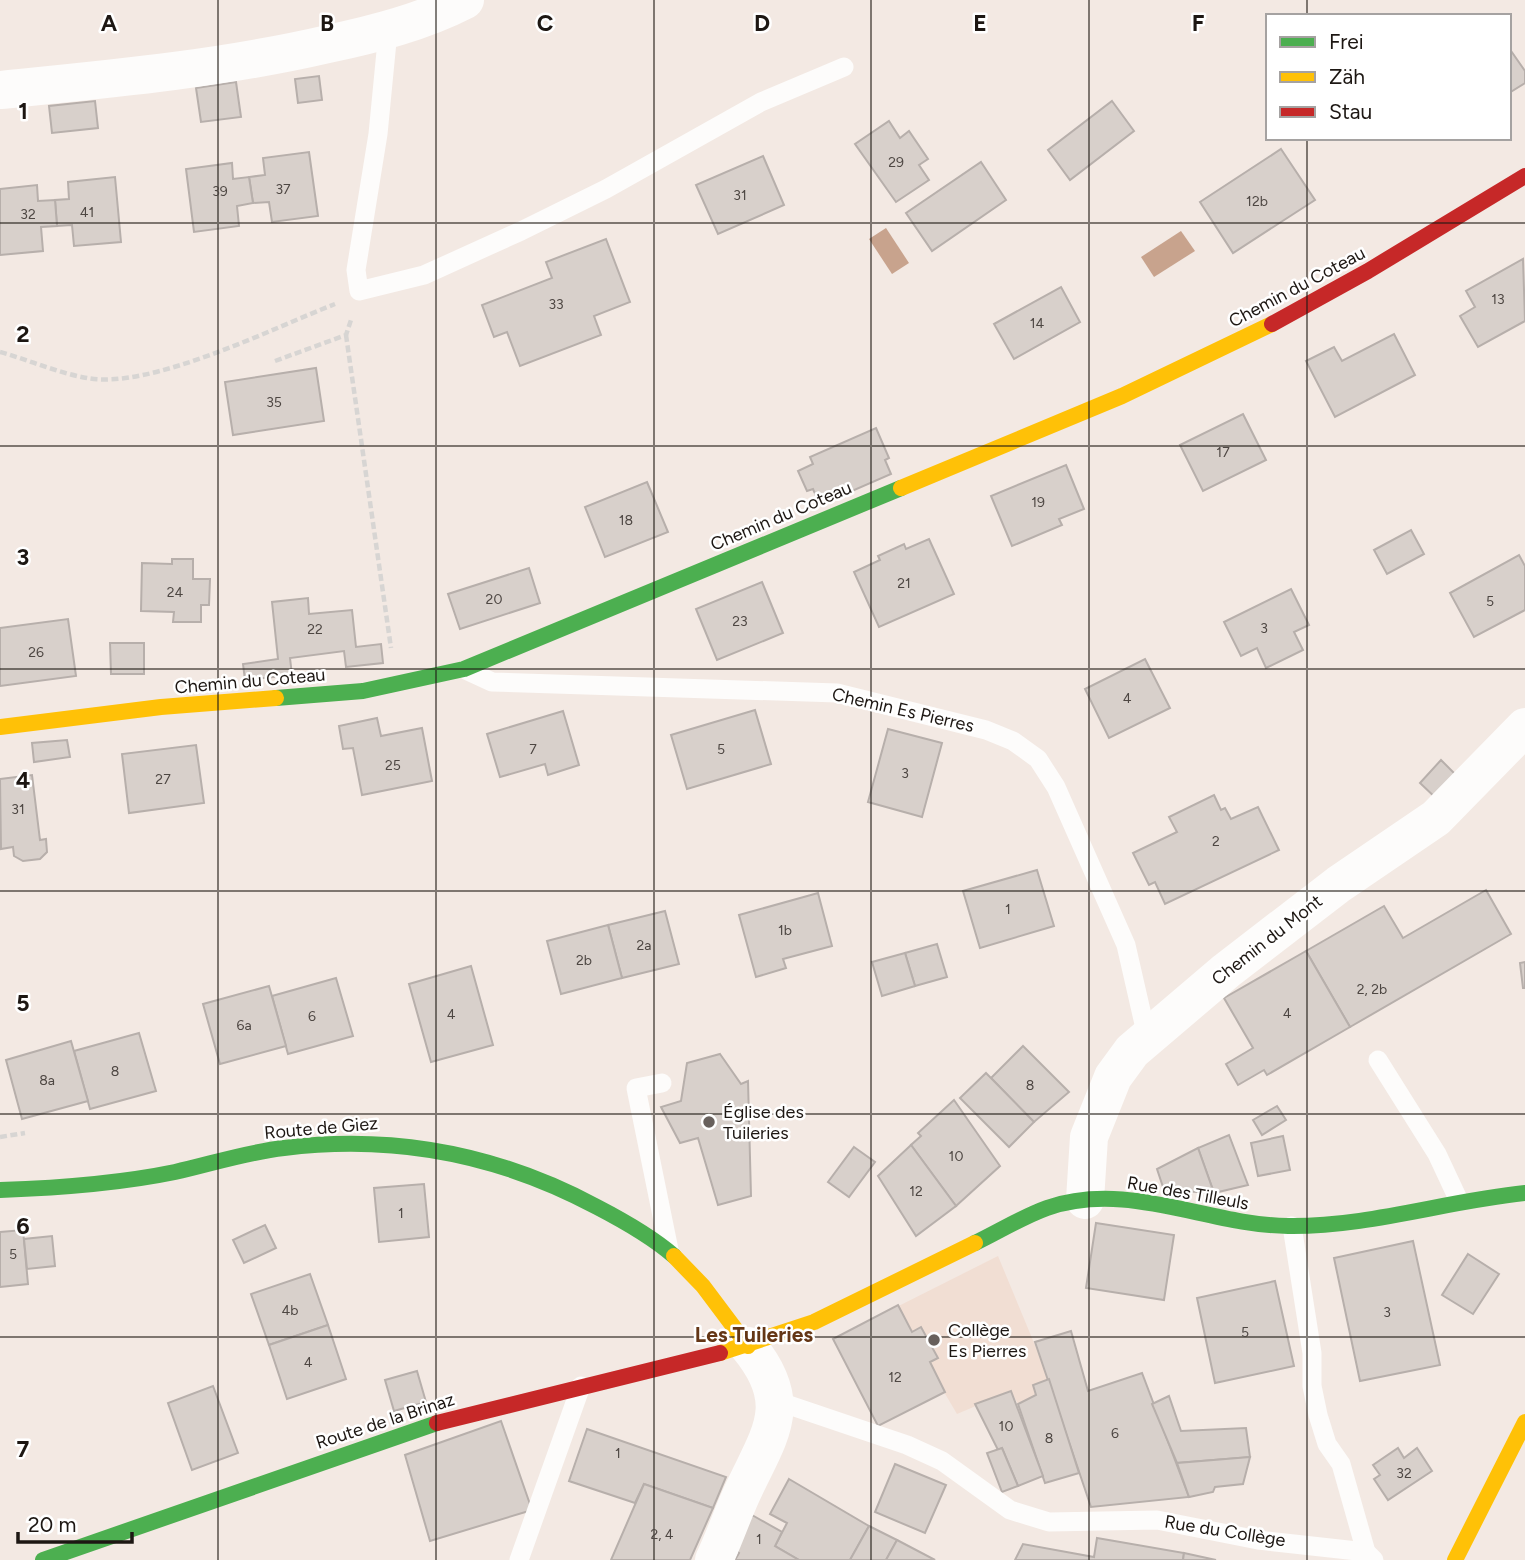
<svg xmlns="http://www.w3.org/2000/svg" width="1525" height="1560" viewBox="0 0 1525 1560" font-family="Figtree,sans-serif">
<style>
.built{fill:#f1ded3}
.water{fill:#c8a38d}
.building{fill:#d8d0cb;stroke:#b7afab;stroke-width:2}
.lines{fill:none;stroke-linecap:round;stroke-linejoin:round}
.path{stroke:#d7d5d3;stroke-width:4.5;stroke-dasharray:7 3.5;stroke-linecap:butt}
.lane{stroke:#fdfcfb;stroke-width:19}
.street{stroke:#fdfcfb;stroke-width:38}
.fast{stroke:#4caf50;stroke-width:16}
.slow{stroke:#ffc107;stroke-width:16}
.jam{stroke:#c62828;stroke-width:16}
.grid{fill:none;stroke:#1d1713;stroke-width:2;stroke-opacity:0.55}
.poi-dot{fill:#68605c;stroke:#fff;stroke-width:2.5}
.labels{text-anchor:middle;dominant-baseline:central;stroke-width:5;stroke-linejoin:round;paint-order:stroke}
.number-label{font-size:14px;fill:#4e4743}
.street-label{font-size:18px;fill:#1d1713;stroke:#fff}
.poi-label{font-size:18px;fill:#1d1713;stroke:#fff;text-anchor:start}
.quarter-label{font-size:21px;font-weight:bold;fill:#643615;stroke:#fff}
.grid-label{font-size:23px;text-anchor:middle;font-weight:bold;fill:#1d1713;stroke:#fff;stroke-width:5;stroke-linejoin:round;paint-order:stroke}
</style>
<rect width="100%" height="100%" fill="#f3e9e3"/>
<!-- built -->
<polygon class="built" points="998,1256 1049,1379 1034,1385 1036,1395 1018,1404 1011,1391 957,1414 944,1392 878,1426 833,1339"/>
<!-- water -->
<g class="water">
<polygon points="886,228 909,263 892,274 869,239"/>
<polygon points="1181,231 1195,251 1154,277 1141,257"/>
</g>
<!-- building -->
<g class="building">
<polygon points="1509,48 1525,71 1525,83 1509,93"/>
<polygon points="319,76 322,100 298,103 295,79"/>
<polygon points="236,82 241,117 201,122 196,88"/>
<polygon points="95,101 98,128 52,133 49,106"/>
<polygon points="1112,101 1134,131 1070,180 1048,150"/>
<polygon points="889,121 900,138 909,131 928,159 919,165 929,180 896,202 855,144"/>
<polygon points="1281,149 1315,200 1233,253 1200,202"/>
<polygon points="309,152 318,216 272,222 269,202 253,203 249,177 265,175 263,158"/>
<polygon points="763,156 784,205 718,234 696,185"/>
<polygon points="981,162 1006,200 932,251 906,213"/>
<polygon points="232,163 233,179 249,177 253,203 237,206 239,226 194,232 186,169"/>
<polygon points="115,177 121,242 74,246 72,225 57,226 55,200 69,199 68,182"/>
<polygon points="37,185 38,201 55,200 57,226 41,227 43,251 0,255 0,189"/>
<polygon points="606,239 630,302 594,316 601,335 520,366 507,332 494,337 482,305 552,278 546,262"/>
<polygon points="1523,259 1525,321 1478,347 1460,316 1475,307 1466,291"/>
<polygon points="1061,287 1080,322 1014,359 994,324"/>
<polygon points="1394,334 1415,375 1335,417 1306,361 1334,347 1342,361"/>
<polygon points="316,368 324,421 233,435 225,382"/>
<polygon points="1243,414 1266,460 1203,491 1180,445"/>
<polygon points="876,428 889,458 885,460 891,474 820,505 813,489 807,491 798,471 813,464 810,457"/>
<polygon points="1066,465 1084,509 1059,519 1062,525 1012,546 991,496"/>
<polygon points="647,482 668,532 605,557 585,507"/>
<polygon points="1411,530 1424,554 1387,574 1374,550"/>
<polygon points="929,539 954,594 879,627 854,572 880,560 878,556 904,544 906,549"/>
<polygon points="1519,555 1525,566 1525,610 1474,637 1450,593"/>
<polygon points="172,559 193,559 193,579 210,579 209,605 201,605 201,622 173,622 174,612 141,611 142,563 172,564"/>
<polygon points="529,568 540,603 460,629 448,594"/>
<polygon points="762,582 783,633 717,660 696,609"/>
<polygon points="1291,589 1309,625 1294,632 1303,650 1266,668 1257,648 1241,656 1224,622"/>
<polygon points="308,598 309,614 352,610 356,647 381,644 383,663 346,667 344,651 290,658 292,675 245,680 243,664 278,659 272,602"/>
<polygon points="68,619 76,676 0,686 0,628"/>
<polygon points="110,643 144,643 144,674 111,674"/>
<polygon points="1145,659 1170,708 1109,738 1085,689"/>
<polygon points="755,710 771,764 687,789 671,735"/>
<polygon points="563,711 579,765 548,775 545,764 500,777 487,734"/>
<polygon points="377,718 381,736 422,728 432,781 362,795 353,748 343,749 339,726"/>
<polygon points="888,729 942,743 922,817 868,802"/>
<polygon points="67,740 70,757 34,762 32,743"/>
<polygon points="196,745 204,803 129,813 122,754"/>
<polygon points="1441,760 1460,779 1439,801 1420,783"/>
<polygon points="32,775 40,840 46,839 47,852 40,859 23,861 14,856 13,847 1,849 0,779"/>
<polygon points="1214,795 1221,810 1225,808 1231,819 1258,807 1279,850 1165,904 1155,882 1149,885 1133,853 1177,832 1169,817"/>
<polygon points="1037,870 1054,926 980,948 963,891"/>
<polygon points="1486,890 1511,934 1350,1027 1306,951 1384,906 1403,938"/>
<polygon points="818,893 832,946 783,959 786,968 756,977 739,915"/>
<polygon points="665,911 679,964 622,978 608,925"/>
<polygon points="608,925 622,978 561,994 547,941"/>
<polygon points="937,944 947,977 915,986 905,953"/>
<polygon points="1306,951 1350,1027 1267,1075 1264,1070 1238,1085 1226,1064 1253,1048 1224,998"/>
<polygon points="905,953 915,986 882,996 872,962"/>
<polygon points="1525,962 1525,988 1523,988 1520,963"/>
<polygon points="471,966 493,1045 431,1062 409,984"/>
<polygon points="336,978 353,1036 288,1054 272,996"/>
<polygon points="269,986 286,1046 220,1064 203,1004"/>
<polygon points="139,1033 156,1091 90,1109 74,1051"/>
<polygon points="71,1041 88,1101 22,1119 6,1060"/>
<polygon points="1023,1046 1069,1092 1034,1122 991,1078"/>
<polygon points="720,1054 741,1084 748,1081 751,1196 718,1205 698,1138 680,1143 661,1107 681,1101 687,1063"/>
<polygon points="986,1073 1034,1122 1009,1147 960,1098"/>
<polygon points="954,1100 1000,1166 956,1206 911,1145 921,1136 918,1133"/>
<polygon points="1277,1106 1286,1120 1262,1135 1253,1120"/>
<polygon points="1229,1135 1248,1185 1214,1193 1198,1148"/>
<polygon points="1283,1136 1290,1170 1258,1176 1251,1143"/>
<polygon points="911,1145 956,1206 916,1236 878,1176"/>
<polygon points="854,1147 875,1162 849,1197 828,1182"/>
<polygon points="1198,1148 1214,1193 1164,1190 1157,1169"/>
<polygon points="424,1184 429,1237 379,1242 374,1188"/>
<polygon points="1096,1223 1174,1235 1164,1300 1086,1288"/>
<polygon points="265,1225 276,1248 244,1263 233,1240"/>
<polygon points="23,1230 28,1284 0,1287 0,1232"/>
<polygon points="52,1236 55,1266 27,1269 24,1239"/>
<polygon points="1413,1241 1440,1365 1360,1381 1334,1258"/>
<polygon points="1468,1254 1499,1274 1473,1314 1442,1295"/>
<polygon points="310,1274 328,1325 269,1345 251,1294"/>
<polygon points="1275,1281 1294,1366 1215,1383 1197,1298"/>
<polygon points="898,1305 912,1332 921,1327 938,1358 930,1362 945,1392 878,1426 833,1339"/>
<polygon points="328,1325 346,1379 287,1399 269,1345"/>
<polygon points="1071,1331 1088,1391 1142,1373 1189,1497 1091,1507 1035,1342"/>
<polygon points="417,1371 426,1402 394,1411 385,1380"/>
<polygon points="1049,1379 1079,1473 1045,1483 1018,1404 1036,1395 1033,1385"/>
<polygon points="213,1386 238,1453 192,1470 168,1403"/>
<polygon points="1011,1391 1043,1476 1018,1486 1002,1448 998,1450 975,1404"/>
<polygon points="1169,1396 1181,1431 1246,1428 1250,1457 1177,1463 1152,1404"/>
<polygon points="501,1421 532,1510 430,1541 405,1455"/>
<polygon points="587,1429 726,1477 713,1508 644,1484 635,1503 569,1481"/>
<polygon points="1002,1448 1018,1486 1002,1492 987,1453"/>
<polygon points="1398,1448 1404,1458 1417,1448 1432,1471 1388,1500 1374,1479 1380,1475 1373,1465"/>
<polygon points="1250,1457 1243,1484 1215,1487 1213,1492 1189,1497 1177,1463"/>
<polygon points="895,1464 946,1485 925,1533 875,1512"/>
<polygon points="789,1479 869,1526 850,1560 799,1560 775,1546 787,1523 770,1514"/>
<polygon points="644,1484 713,1508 690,1560 611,1560"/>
<polygon points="752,1515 782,1532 775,1546 799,1560 735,1560 739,1553 734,1549"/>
<polygon points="869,1526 897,1540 886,1560 850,1560"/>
<polygon points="1097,1538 1184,1553 1183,1560 1015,1560 1023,1544 1094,1557"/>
<polygon points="897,1540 935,1560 886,1560"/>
<polygon points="1184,1553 1216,1560 1183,1560"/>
</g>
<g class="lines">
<!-- path -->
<g class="path">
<polyline points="346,335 391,648"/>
<path d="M0,352c29,8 58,21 87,26 63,12 186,-50 248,-74"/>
<polyline points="275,361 346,335 352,317"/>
<polyline points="0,1137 25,1133"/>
</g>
<!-- lane -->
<g class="lane">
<polyline points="388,31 378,134 356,270 359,291 424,275 521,231 606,189 761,102 844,67"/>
<polyline points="466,670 492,682 837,693 986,730 1013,741 1038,759 1056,787 1126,945 1147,1037"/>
<polyline points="1378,1060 1437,1154 1459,1201"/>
<polyline points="662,1083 636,1088 669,1250"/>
<polyline points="1292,1226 1312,1353 1312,1386 1318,1415 1327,1444 1341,1464 1366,1552 1374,1560"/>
<polyline points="777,1401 907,1445 942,1461 1010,1510 1049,1522 1157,1520 1258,1540 1366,1552"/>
<polyline points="519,1560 581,1386"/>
</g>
<!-- street -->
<g class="street">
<path d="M0,90c110,-11 220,-21 328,-46 47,-10 94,-22 137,-44"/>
<polyline points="1085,1200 1089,1137 1113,1077 1132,1051 1226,971 1339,884 1436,818 1525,727"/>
<path d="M714,1560c11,-23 19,-48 30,-71 27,-57 51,-86 4,-143"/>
</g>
<!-- fast -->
<g class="fast">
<polyline points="276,698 363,691 464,669 901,488"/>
<path d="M0,1190c59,-2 117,-6 175,-18 36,-8 72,-20 109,-24 111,-14 214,6 313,59 27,14 54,29 77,49"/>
<path d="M975,1243c23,-11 47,-26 72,-35 81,-28 160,17 241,18 80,1 158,-25 237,-33"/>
<polyline points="43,1560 437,1423"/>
</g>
<!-- slow -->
<g class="slow">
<polyline points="901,488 1122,396 1272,324"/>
<polyline points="0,727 161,707 276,698"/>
<polyline points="674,1256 703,1286 748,1346"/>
<polyline points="720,1353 814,1322 975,1243"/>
<polyline points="1455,1560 1525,1422"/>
</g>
<!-- jam -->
<g class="jam">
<polyline points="1272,324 1368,271 1525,176"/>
<polyline points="437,1423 720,1353"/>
</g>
</g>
<!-- grid -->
<path class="grid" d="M218,0v1560M436,0v1560M654,0v1560M871,0v1560M1089,0v1560M1307,0v16M1307,138v1422M0,223h1525M0,446h1525M0,669h1525M0,891h1525M0,1114h1525M0,1337h1525"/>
<!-- markers -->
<g class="poi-dot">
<circle cx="709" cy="1122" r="7"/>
<circle cx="934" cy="1340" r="7"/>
</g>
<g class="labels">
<!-- number labels -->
<g class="number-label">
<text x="896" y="162">29</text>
<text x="283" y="189">37</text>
<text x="220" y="191">39</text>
<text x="740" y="195">31</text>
<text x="1257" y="201">12b</text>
<text x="87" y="212">41</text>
<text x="28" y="214">32</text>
<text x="1498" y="299">13</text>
<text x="556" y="304">33</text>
<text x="1037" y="323">14</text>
<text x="274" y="402">35</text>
<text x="1223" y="452">17</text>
<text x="1038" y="502">19</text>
<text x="626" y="520">18</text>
<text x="904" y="583">21</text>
<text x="175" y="592">24</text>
<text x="494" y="599">20</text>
<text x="1490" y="601">5</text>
<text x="740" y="621">23</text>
<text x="1264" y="628">3</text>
<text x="315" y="629">22</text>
<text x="36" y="652">26</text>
<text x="1127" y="698">4</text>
<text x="533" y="749">7</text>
<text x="721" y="749">5</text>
<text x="393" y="765">25</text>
<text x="905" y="773">3</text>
<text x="163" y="779">27</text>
<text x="18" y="809">31</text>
<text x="1216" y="841">2</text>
<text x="1008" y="909">1</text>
<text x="785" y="930">1b</text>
<text x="644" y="945">2a</text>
<text x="584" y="960">2b</text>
<text x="1372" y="989">2, 2b</text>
<text x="1287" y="1013">4</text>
<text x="451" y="1014">4</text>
<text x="312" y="1016">6</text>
<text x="244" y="1025">6a</text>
<text x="115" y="1071">8</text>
<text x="47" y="1080">8a</text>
<text x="1030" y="1085">8</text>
<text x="956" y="1156">10</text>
<text x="916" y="1191">12</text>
<text x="401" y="1213">1</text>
<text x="13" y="1254">5</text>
<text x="290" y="1310">4b</text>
<text x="1387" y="1312">3</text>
<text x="1245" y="1332">5</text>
<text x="308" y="1362">4</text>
<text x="895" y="1377">12</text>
<text x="1006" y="1426">10</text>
<text x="1115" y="1433">6</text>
<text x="1049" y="1438">8</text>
<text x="618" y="1453">1</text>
<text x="1404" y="1473">32</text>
<text x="662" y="1534">2, 4</text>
<text x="759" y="1539">1</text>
</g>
<!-- street labels -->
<g class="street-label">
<text transform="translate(1297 287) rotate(-28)">Chemin du Coteau</text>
<text transform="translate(781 516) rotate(-23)">Chemin du Coteau</text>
<text transform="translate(250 681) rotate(-5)">Chemin du Coteau</text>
<text transform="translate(903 710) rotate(13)">Chemin Es Pierres</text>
<text transform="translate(1267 940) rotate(-38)">Chemin du Mont</text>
<text transform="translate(321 1128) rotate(-5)">Route de Giez</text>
<text transform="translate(1188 1193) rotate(10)">Rue des Tilleuls</text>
<text transform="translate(385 1421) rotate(-18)">Route de la Brinaz</text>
<text transform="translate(1225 1531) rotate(9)">Rue du Collège</text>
</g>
<!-- poi labels -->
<g class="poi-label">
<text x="723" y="1112">Église des<tspan x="723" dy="21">Tuileries</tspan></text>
<text x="948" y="1330">Collège<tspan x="948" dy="21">Es Pierres</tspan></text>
</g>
<!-- quarter labels -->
<g class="quarter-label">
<text x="754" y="1334">Les Tuileries</text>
</g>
</g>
<g class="grid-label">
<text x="109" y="31">A</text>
<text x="327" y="31">B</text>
<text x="545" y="31">C</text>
<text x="762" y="31">D</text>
<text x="980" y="31">E</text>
<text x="1198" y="31">F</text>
<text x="23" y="119">1</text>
<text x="23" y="342">2</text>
<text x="23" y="565">3</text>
<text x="23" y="788">4</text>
<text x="23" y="1011">5</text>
<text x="23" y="1234">6</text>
<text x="23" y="1457">7</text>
</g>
<!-- legend -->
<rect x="1266" y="14" width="245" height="126" fill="#ffffff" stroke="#a5a2a1" stroke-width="2"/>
<rect x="1280" y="37" width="35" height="10" fill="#4caf50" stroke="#a5a2a1" stroke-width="2"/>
<text x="1329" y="49" font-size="21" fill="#1d1713">Frei</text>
<rect x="1280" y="72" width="35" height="10" fill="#ffc107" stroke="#a5a2a1" stroke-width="2"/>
<text x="1329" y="84" font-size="21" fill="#1d1713">Zäh</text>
<rect x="1280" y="107" width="35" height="10" fill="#c62828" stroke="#a5a2a1" stroke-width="2"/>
<text x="1329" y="119" font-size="21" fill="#1d1713">Stau</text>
<!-- scale -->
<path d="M18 1532v10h114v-10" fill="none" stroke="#1d1713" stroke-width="3.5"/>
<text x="28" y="1532" font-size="21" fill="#1d1713" stroke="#ffffff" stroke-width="5" paint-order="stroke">20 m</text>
</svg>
